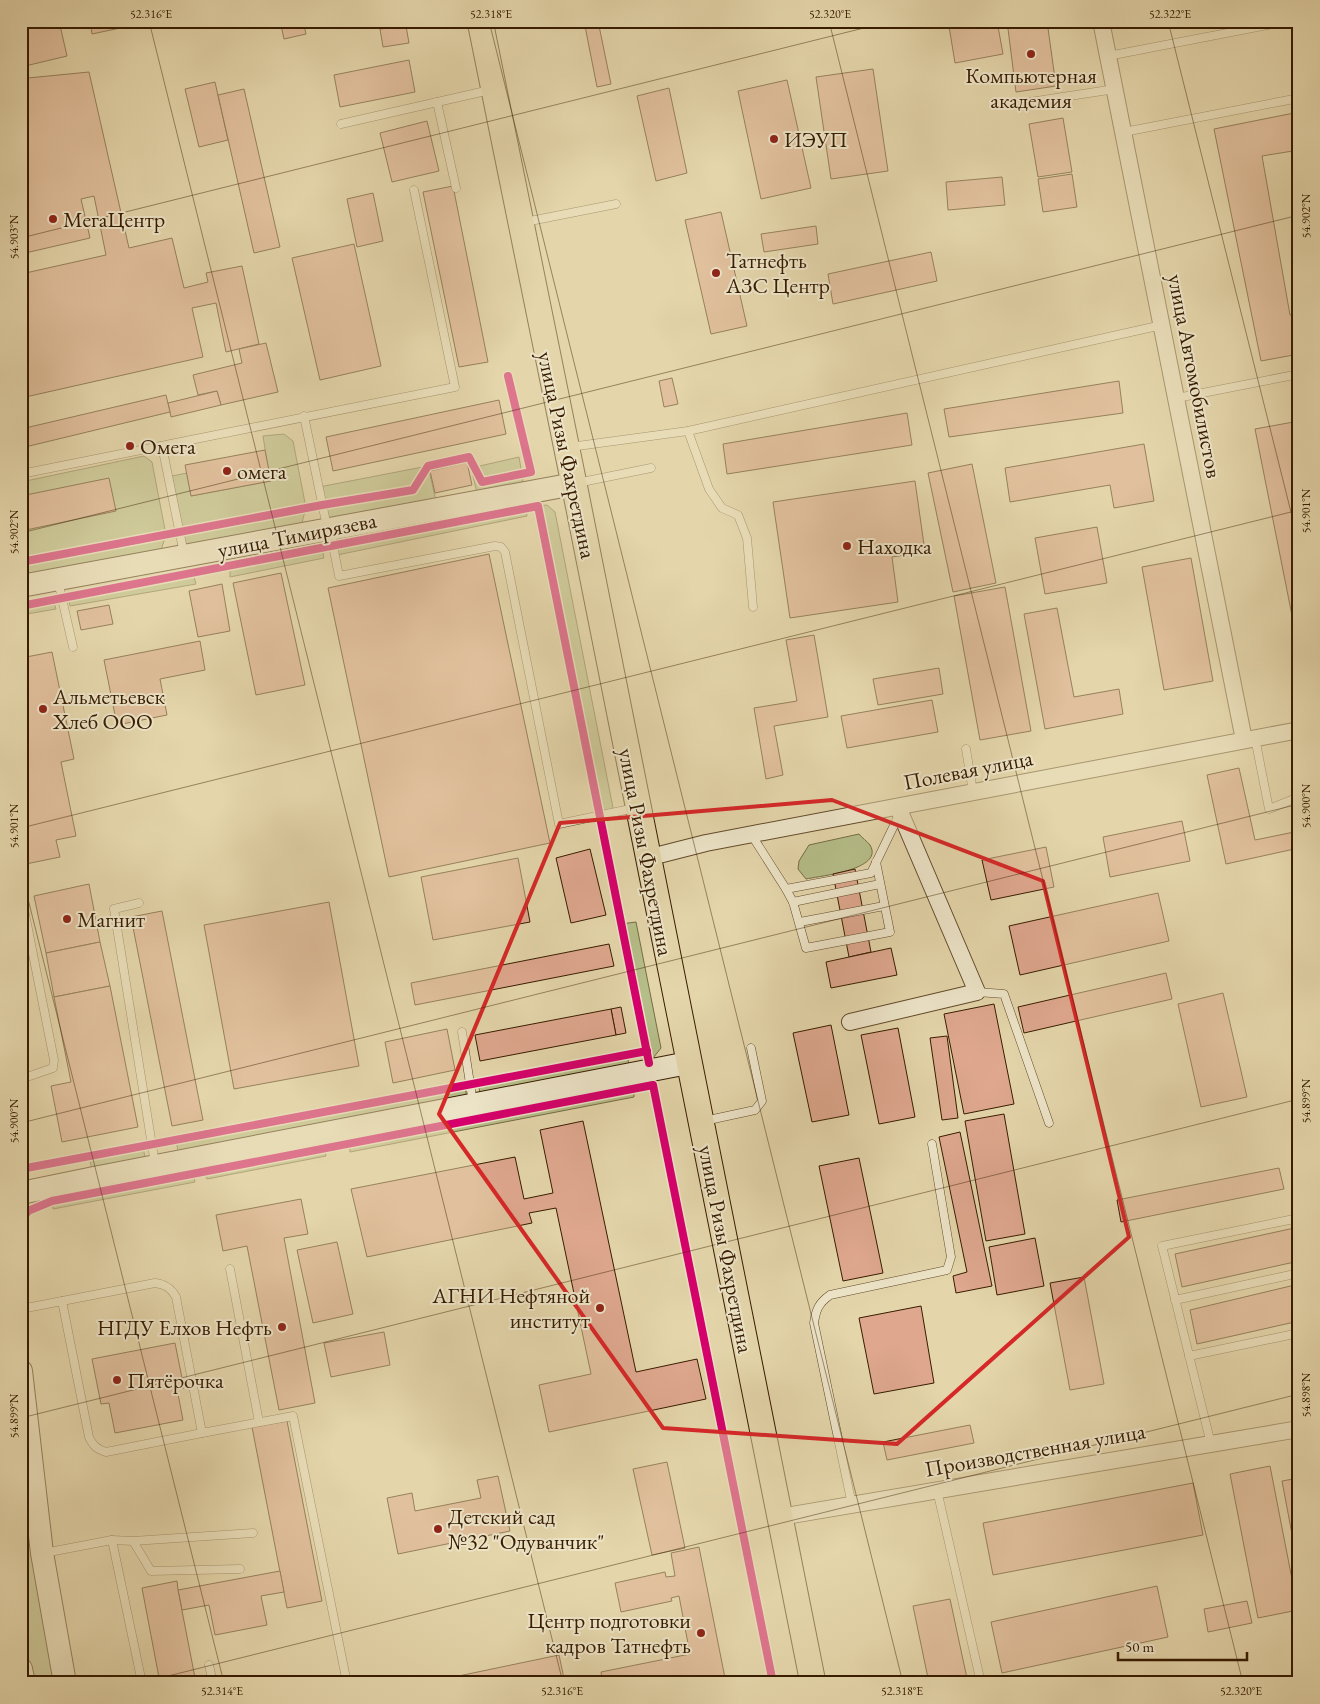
<svg xmlns="http://www.w3.org/2000/svg" width="1320" height="1704" viewBox="0 0 1320 1704" font-family="'EB Garamond',serif">
<style>
.green{fill:#b5bd88;stroke:#766c44}
.building{fill:#dea78e;stroke:#371c00}
.lines{fill:none;stroke-linecap:round;stroke-linejoin:round}
.lane-casing{stroke:#624a2a;stroke-width:9}
.street-casing{stroke:#624a2a;stroke-width:18}
.secondary-casing{stroke:#371c00;stroke-width:24}
.primary-casing{stroke:#371c00;stroke-width:27}
.lane{stroke:#ede4c8;stroke-width:8}
.street{stroke:#ede4c8;stroke-width:16}
.secondary{stroke:#ede4c8;stroke-width:22}
.primary{stroke:#e4d5aa;stroke-width:25}
.cycleway-casing{stroke:#ede4c8;stroke-width:11}
.cycleway{stroke:#d6006c;stroke-width:8}
.marked{fill:none;stroke:#d62828;stroke-width:4;stroke-linejoin:round}
.ticks{fill:none;stroke:#371c00;stroke-width:1;stroke-opacity:0.45}
.poi-dot{fill:#8f2418;stroke:#ede4c8;stroke-width:2}
.labels{text-anchor:middle;dominant-baseline:central;stroke-width:4;stroke-linejoin:round;paint-order:stroke}
.poi-label{font-size:22px;fill:#371c00;stroke:#ede4c8;text-anchor:start}
.street-label{font-size:22px;fill:#371c00;stroke:#ede4c8}
.neatline{fill:none;stroke:#371c00;stroke-width:2}
.ticks-label{font-size:12px;text-anchor:middle;fill:#371c00}
</style>
<rect width="100%" height="100%" fill="#e4d5aa"/>
<filter id="stains"><feTurbulence type="fractalNoise" baseFrequency=".004" numOctaves="4"/><feColorMatrix values="0 0 0 0 .2 0 0 0 0 .09 0 0 0 0 .02 0 0 0 .5 -.17"/></filter>
<radialGradient id="worn" r=".72"><stop offset=".6" stop-color="#630" stop-opacity="0"/><stop offset="1" stop-color="#630" stop-opacity=".3"/></radialGradient>
<!-- green -->
<g class="green">
<polygon points="284,434 293,441 306,508 301,526 190,548 185,542 172,476 187,473 191,496 270,481 263,436"/>
<polygon points="144,456 152,462 166,535 160,553 21,580 21,482"/>
<polygon points="519,457 523,480 520,485 477,493 471,468"/>
<polygon points="428,466 436,501 326,521 319,487"/>
<polygon points="547,505 555,512 614,813 600,816 538,506"/>
<polygon points="526,509 527,516 337,555 337,545"/>
<polygon points="322,548 324,558 230,577 230,565"/>
<polygon points="193,573 196,584 70,606 68,597"/>
<polygon points="53,600 56,609 21,615 21,606"/>
<path d="M859,834c3,4 8,7 11,11 15,25 -51,31 -64,34l-8,-10 1,-8 10,-16z"/>
<polygon points="636,922 661,1048 649,1063 621,924"/>
<polygon points="627,1055 631,1074 482,1103 478,1083"/>
<polygon points="465,1086 468,1106 180,1161 176,1141"/>
<polygon points="634,1089 634,1097 350,1152 349,1143"/>
<polygon points="143,1147 147,1168 94,1178 89,1157"/>
<polygon points="324,1148 326,1156 207,1179 205,1171"/>
<polygon points="193,1174 195,1182 53,1209 52,1201"/>
<polygon points="21,1446 55,1683 32,1683 21,1623"/>
</g>
<!-- building -->
<g class="building">
<polygon points="21,21 59,21 67,56 21,67"/>
<polygon points="90,21 153,21 92,34"/>
<polygon points="280,21 303,21 306,34 284,39"/>
<polygon points="584,21 598,21 611,84 597,87"/>
<polygon points="976,21 997,21 1003,54 955,63 949,26"/>
<polygon points="1007,21 1047,21 1056,86 1016,92"/>
<polygon points="406,26 409,43 383,47 380,29"/>
<polygon points="409,60 415,92 340,107 334,75"/>
<polygon points="873,69 888,171 831,179 816,77"/>
<polygon points="89,72 129,248 172,238 184,288 208,282 206,273 242,266 259,344 226,352 216,303 192,308 203,357 21,398 21,274 106,255 94,196 81,199 90,238 21,254 21,81 28,78"/>
<polygon points="787,80 811,188 761,199 738,91"/>
<polygon points="215,82 228,140 199,147 185,89"/>
<polygon points="669,88 687,173 656,181 637,96"/>
<polygon points="244,89 280,247 254,253 218,95"/>
<polygon points="1299,112 1299,150 1262,156 1290,315 1299,314 1299,354 1261,361 1214,129"/>
<polygon points="1063,118 1072,172 1038,177 1029,124"/>
<polygon points="427,121 439,171 392,182 380,133"/>
<polygon points="1072,174 1077,207 1043,212 1038,179"/>
<polygon points="1002,177 1005,205 948,210 946,182"/>
<polygon points="453,186 488,362 459,367 423,192"/>
<polygon points="373,193 383,241 357,247 347,199"/>
<polygon points="721,212 747,326 711,334 685,220"/>
<polygon points="816,226 818,244 764,252 761,234"/>
<polygon points="354,244 381,366 320,380 292,258"/>
<polygon points="931,252 937,281 833,304 828,274"/>
<polygon points="266,343 278,392 221,405 217,391 198,395 193,375 242,363 239,349"/>
<polygon points="672,378 678,404 664,407 659,381"/>
<polygon points="1119,381 1123,413 949,437 944,409"/>
<polygon points="217,391 221,405 171,417 168,403"/>
<polygon points="166,395 170,412 21,448 21,429"/>
<polygon points="499,400 506,434 333,471 326,437"/>
<polygon points="907,413 912,445 727,474 723,444"/>
<polygon points="1299,421 1299,651 1255,429"/>
<polygon points="1144,444 1154,501 1114,508 1110,485 1010,502 1005,468"/>
<polygon points="265,450 271,481 191,496 185,465"/>
<polygon points="467,462 472,485 435,493 430,471"/>
<polygon points="972,464 996,583 953,592 928,473"/>
<polygon points="109,478 116,511 21,531 21,496"/>
<polygon points="915,481 925,552 892,557 898,602 790,618 773,502"/>
<polygon points="1097,527 1107,583 1045,594 1035,538"/>
<polygon points="489,554 550,843 389,877 328,588"/>
<polygon points="1191,558 1213,681 1164,690 1142,567"/>
<polygon points="281,573 305,685 256,695 233,583"/>
<polygon points="222,584 230,631 198,637 189,591"/>
<polygon points="1005,587 1031,731 980,740 954,596"/>
<polygon points="109,605 113,624 81,630 77,611"/>
<polygon points="1057,608 1074,697 1119,689 1123,714 1045,729 1024,614"/>
<polygon points="814,635 828,717 774,726 783,775 766,779 754,708 797,701 786,640"/>
<polygon points="200,641 205,670 160,679 167,715 117,725 104,660"/>
<polygon points="52,652 74,759 61,762 76,836 56,840 60,857 21,865 21,658"/>
<polygon points="939,668 943,694 878,705 873,679"/>
<polygon points="932,700 938,732 847,748 841,716"/>
<polygon points="1239,768 1255,840 1299,831 1299,848 1226,864 1207,775"/>
<polygon points="1182,821 1190,861 1110,877 1103,837"/>
<polygon points="1046,847 1054,887 991,900 982,860"/>
<polygon points="590,849 606,915 571,923 556,858"/>
<polygon points="518,858 530,922 433,940 421,877"/>
<polygon points="855,869 871,952 849,957 833,874"/>
<polygon points="89,884 100,942 46,953 34,896"/>
<polygon points="1158,893 1169,941 1020,975 1009,926"/>
<polygon points="329,902 359,1066 234,1089 204,925"/>
<polygon points="162,911 203,1120 172,1126 131,917"/>
<polygon points="100,942 110,986 54,997 46,953"/>
<polygon points="609,944 614,966 415,1005 411,983"/>
<polygon points="891,948 897,975 831,988 826,962"/>
<polygon points="1166,973 1172,999 1024,1033 1018,1007"/>
<polygon points="110,986 138,1127 62,1142 51,1086 71,1082 54,997"/>
<polygon points="1223,993 1247,1097 1201,1107 1178,1004"/>
<polygon points="994,1004 1014,1104 964,1114 944,1014"/>
<polygon points="621,1007 626,1033 616,1035 611,1009"/>
<polygon points="611,1009 616,1035 480,1061 475,1035"/>
<polygon points="831,1025 849,1115 812,1122 793,1033"/>
<polygon points="898,1028 915,1117 879,1124 861,1035"/>
<polygon points="447,1029 455,1070 393,1083 385,1042"/>
<polygon points="947,1036 958,1118 942,1120 930,1038"/>
<polygon points="1004,1114 1025,1234 986,1241 965,1121"/>
<polygon points="583,1121 636,1372 697,1359 706,1399 549,1432 539,1385 591,1374 556,1208 529,1213 532,1223 367,1257 351,1189 515,1157 524,1199 553,1193 540,1130"/>
<polygon points="960,1132 992,1286 956,1293 953,1276 967,1272 939,1137"/>
<polygon points="859,1158 883,1273 843,1281 819,1166"/>
<polygon points="1279,1168 1284,1189 1121,1222 1117,1200"/>
<polygon points="301,1199 308,1234 284,1238 315,1403 279,1410 247,1246 223,1251 216,1215"/>
<polygon points="1299,1227 1299,1261 1182,1287 1175,1254"/>
<polygon points="1035,1238 1044,1286 997,1295 989,1247"/>
<polygon points="337,1242 353,1314 313,1323 297,1250"/>
<polygon points="1084,1277 1104,1384 1070,1390 1050,1283"/>
<polygon points="1299,1284 1299,1321 1197,1344 1190,1310"/>
<polygon points="921,1306 934,1383 874,1394 859,1318"/>
<polygon points="384,1332 390,1365 331,1377 324,1343"/>
<polygon points="175,1343 184,1388 177,1389 183,1420 115,1433 109,1403 101,1404 92,1359"/>
<polygon points="287,1421 322,1601 287,1608 252,1427"/>
<polygon points="970,1425 974,1443 887,1460 883,1442"/>
<polygon points="667,1462 685,1548 652,1555 633,1469"/>
<polygon points="1270,1466 1298,1610 1258,1618 1230,1474"/>
<polygon points="498,1476 510,1531 398,1554 387,1498 412,1493 415,1511 481,1498 477,1480"/>
<polygon points="1299,1478 1299,1565 1298,1566 1282,1481"/>
<polygon points="1193,1483 1203,1535 993,1575 983,1523"/>
<polygon points="699,1547 726,1683 603,1683 601,1672 690,1654 679,1596 671,1598 672,1601 621,1612 615,1583 665,1572 666,1577 675,1576 671,1553"/>
<polygon points="280,1571 284,1592 261,1596 267,1625 215,1635 209,1605 182,1610 178,1590"/>
<polygon points="177,1581 178,1590 196,1683 160,1683 142,1588"/>
<polygon points="1157,1586 1168,1637 1002,1673 991,1622"/>
<polygon points="950,1599 968,1683 929,1683 913,1606"/>
<polygon points="1247,1601 1252,1623 1208,1632 1204,1609"/>
<polygon points="559,1655 565,1683 425,1683"/>
<polygon points="1242,1678 1243,1683 1214,1683"/>
</g>
<g class="lines">
<!-- lane casing -->
<g class="lane-casing">
<g id="lane">
<polyline points="1108,56 1289,21"/>
<polyline points="437,102 456,188"/>
<polyline points="1030,102 1115,89"/>
<polyline points="341,124 490,90"/>
<polyline points="1124,132 1299,98"/>
<polyline points="525,222 616,204"/>
<polyline points="1177,398 1299,374"/>
<polyline points="304,416 327,527"/>
<polyline points="688,431 709,489 722,508 738,515 747,538 753,607"/>
<polyline points="162,446 184,554"/>
<polyline points="570,447 688,431 1162,325"/>
<polyline points="21,474 455,387 414,190"/>
<polyline points="577,483 651,468"/>
<polyline points="330,530 339,576 495,546 501,547 505,552 559,824 635,808"/>
<polyline points="58,581 73,647"/>
<polyline points="1255,738 1269,809 1299,797"/>
<polyline points="966,749 973,792"/>
<polyline points="751,834 786,889 871,873 900,813"/>
<polyline points="786,889 793,902 806,948 890,932 876,862"/>
<polyline points="793,902 880,884"/>
<polyline points="139,903 114,909 155,1164"/>
<polyline points="21,904 24,909 54,1060 53,1068 21,1079"/>
<polyline points="800,922 884,906"/>
<polyline points="977,992 1004,994 1049,1123"/>
<polyline points="462,1032 473,1103"/>
<polyline points="704,1121 755,1110 762,1101 751,1048"/>
<polyline points="230,1269 259,1422"/>
<polyline points="1175,1300 1299,1273"/>
<path d="M62,1301l27,136c4,9 8,12 17,15l96,-19"/>
<path d="M21,1309l134,-26c10,1 16,5 21,14l26,136 91,-17 54,267"/>
<polyline points="1189,1356 1299,1333"/>
<polyline points="1211,1444 1162,1246 1299,1218"/>
<polyline points="937,1490 981,1683"/>
<path d="M852,1505l-38,-182c2,-14 5,-20 16,-28l117,-25 4,-13 -19,-113"/>
<polyline points="112,1540 142,1683"/>
<polyline points="133,1541 151,1571 240,1569"/>
<polyline points="44,1553 112,1540 133,1541 253,1533"/>
<polyline points="209,1665 213,1683"/>
</g>
</g>
<!-- street casing -->
<g class="street-casing">
<g id="street">
<polyline points="1101,21 1244,740"/>
<polyline points="647,858 706,843 1299,730"/>
<polyline points="850,1022 977,992 900,812 900,807"/>
<polyline points="780,1517 1299,1429"/>
</g>
</g>
<!-- secondary casing -->
<g class="secondary-casing">
<g id="secondary">
<polyline points="21,586 574,484"/>
<polyline points="21,1193 94,1178 688,1063"/>
<polyline points="21,1371 42,1553 65,1683"/>
<polyline points="21,1669 24,1683"/>
</g>
</g>
<!-- primary casing -->
<g class="primary-casing">
<polyline id="primary" points="480,21 574,484 813,1683"/>
</g>
<!-- lane -->
<use href="#lane" class="lane"/>
<!-- street -->
<use href="#street" class="street"/>
<!-- secondary -->
<use href="#secondary" class="secondary"/>
<!-- primary -->
<use href="#primary" class="primary"/>
<!-- cycleway casing -->
<g class="cycleway-casing">
<g id="cycleway">
<polyline points="21,562 322,505 413,490 428,466 469,457 482,482 531,472 508,376"/>
<polyline points="21,606 538,506 649,1063"/>
<polyline points="21,1169 647,1051"/>
<polyline points="21,1222 28,1211 52,1201 653,1085 773,1683"/>
</g>
</g>
<!-- cycleway -->
<use href="#cycleway" class="cycleway"/>
</g>
<!-- marked area -->
<path d="M0 0H1320V1704H0ZM832,800l211,81 86,356 -232,207 -234,-16 -224,-314 121,-291z" fill="#e4d5aa" fill-opacity=".55" fill-rule="evenodd"/>
<path class="marked" d="M832,800l211,81 86,356 -232,207 -234,-16 -224,-314 121,-291z"/>
<!-- ticks -->
<path class="ticks" d="M149,21l414,1662M489,21l414,1662M829,21l414,1662M1168,21l131,523M21,238l871,-217M21,533l1278,-318M21,828l1278,-318M21,871l203,812M21,1123l1278,-319M21,1418l1278,-319M140,1683l1159,-289"/>
<!-- markers -->
<g class="poi-dot">
<circle cx="1031" cy="54" r="5"/>
<circle cx="774" cy="139" r="5"/>
<circle cx="53" cy="219" r="5"/>
<circle cx="716" cy="273" r="5"/>
<circle cx="130" cy="446" r="5"/>
<circle cx="227" cy="471" r="5"/>
<circle cx="847" cy="546" r="5"/>
<circle cx="43" cy="709" r="5"/>
<circle cx="67" cy="919" r="5"/>
<circle cx="600" cy="1308" r="5"/>
<circle cx="282" cy="1327" r="5"/>
<circle cx="117" cy="1380" r="5"/>
<circle cx="438" cy="1529" r="5"/>
<circle cx="701" cy="1633" r="5"/>
</g>
<g class="labels">
<!-- poi labels -->
<g class="poi-label">
<text x="1031" y="75" text-anchor="middle">Компьютерная<tspan x="1031" dy="25">академия</tspan></text>
<text x="784" y="139">ИЭУП</text>
<text x="63" y="219">МегаЦентр</text>
<text x="726" y="260">Татнефть<tspan x="726" dy="25">АЗС Центр</tspan></text>
<text x="140" y="446">Омега</text>
<text x="237" y="471">омега</text>
<text x="857" y="546">Находка</text>
<text x="53" y="696">Альметьевск<tspan x="53" dy="25">Хлеб ООО</tspan></text>
<text x="77" y="919">Магнит</text>
<text x="590" y="1295" text-anchor="end">АГНИ Нефтяной<tspan x="590" dy="25">институт</tspan></text>
<text x="272" y="1327" text-anchor="end">НГДУ Елхов Нефть</text>
<text x="127" y="1380">Пятёрочка</text>
<text x="448" y="1516">Детский сад<tspan x="448" dy="25">№32 "Одуванчик"</tspan></text>
<text x="691" y="1620" text-anchor="end">Центр подготовки<tspan x="691" dy="25">кадров Татнефть</tspan></text>
</g>
<!-- street labels -->
<g class="street-label">
<text transform="translate(1195 376) rotate(79)">улица Автомобилистов</text>
<text transform="translate(567 455) rotate(78)">улица Ризы Фахретдина</text>
<text transform="translate(297 535) rotate(-11)">улица Тимирязева</text>
<text transform="translate(968 770) rotate(-11)">Полевая улица</text>
<text transform="translate(646 852) rotate(79)">улица Ризы Фахретдина</text>
<text transform="translate(726 1249) rotate(79)">улица Ризы Фахретдина</text>
<text transform="translate(1035 1450) rotate(-10)">Производственная улица</text>
</g>
</g>
<!-- margin -->
<rect width="1320" height="1704" fill="none" stroke="#e4d5aa" stroke-width="55"/>
<!-- scale -->
<path d="M1118 1652v8h129v-8" fill="none" stroke="#371c00" stroke-width="2.5"/>
<text x="1125" y="1652" font-size="15" fill="#371c00" stroke="#ede4c8" stroke-width="4" paint-order="stroke">50 m</text>
<rect x="28" y="28" width="1264" height="1648" class="neatline"/>
<g class="ticks-label">
<text x="151" y="18">52.316°E</text>
<text x="491" y="18">52.318°E</text>
<text x="830" y="18">52.320°E</text>
<text x="1170" y="18">52.322°E</text>
<text transform="translate(1306 216) rotate(-90)" y="4">54.902°N</text>
<text transform="translate(14 237) rotate(-90)" y="4">54.903°N</text>
<text transform="translate(1306 511) rotate(-90)" y="4">54.901°N</text>
<text transform="translate(14 532) rotate(-90)" y="4">54.902°N</text>
<text transform="translate(1306 806) rotate(-90)" y="4">54.900°N</text>
<text transform="translate(14 826) rotate(-90)" y="4">54.901°N</text>
<text transform="translate(1306 1101) rotate(-90)" y="4">54.899°N</text>
<text transform="translate(14 1121) rotate(-90)" y="4">54.900°N</text>
<text transform="translate(1306 1395) rotate(-90)" y="4">54.898°N</text>
<text transform="translate(14 1416) rotate(-90)" y="4">54.899°N</text>
<text x="222" y="1695">52.314°E</text>
<text x="562" y="1695">52.316°E</text>
<text x="902" y="1695">52.318°E</text>
<text x="1241" y="1695">52.320°E</text>
</g>
<rect width="100%" height="100%" filter="url(#stains)"/>
<rect width="100%" height="100%" fill="url(#worn)"/>
</svg>
